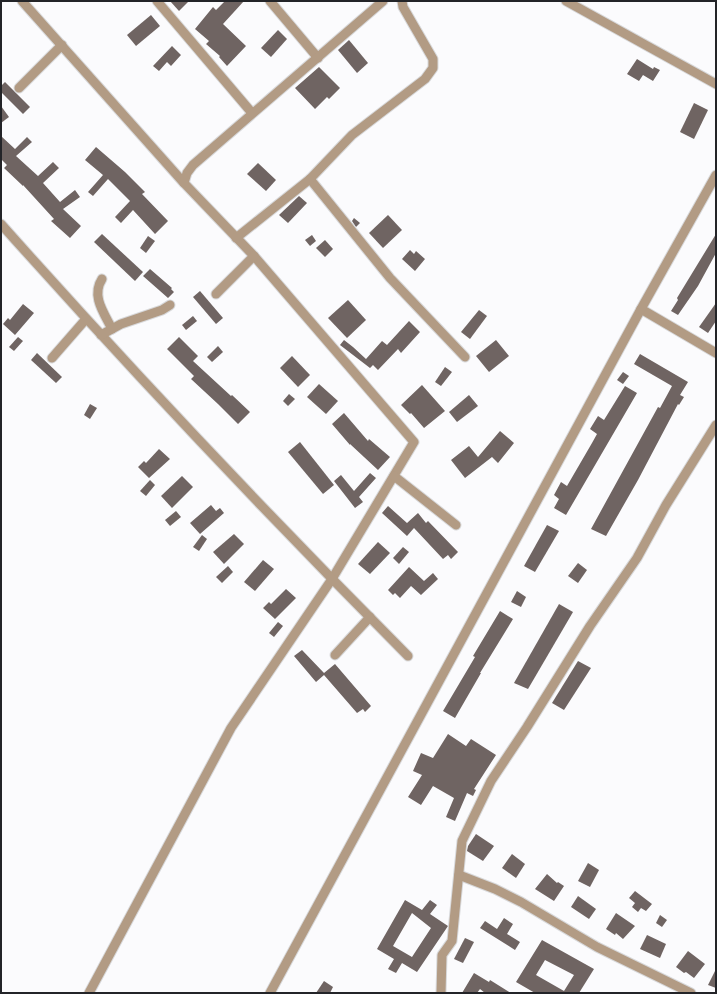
<svg xmlns="http://www.w3.org/2000/svg" width="717" height="994" viewBox="0 0 717 994" font-family="'Source Sans 3',sans-serif">
<style>
.building{fill:#6f6462;fill-rule:evenodd}
.lines{fill:none;stroke-linecap:round;stroke-linejoin:round}
.minor-casing{stroke:#d8d9db;stroke-width:11}
.minor{stroke:#b29b84;stroke-width:9}
</style>
<rect width="100%" height="100%" fill="#fbfbfd"/>
<!-- building -->
<g class="building">
<polygon points="170,1 189,1 179,11"/>
<polygon points="225,1 244,1 223,24 246,46 227,66 219,57 220,56 206,44 209,41 195,29 213,7 216,10"/>
<polygon points="151,15 160,26 136,46 127,35"/>
<polygon points="278,30 287,39 271,57 261,48"/>
<polygon points="349,40 368,63 357,73 338,50"/>
<polygon points="172,46 181,55 171,66 167,62 159,71 153,66"/>
<polygon points="637,59 653,69 654,67 660,70 653,81 643,75 639,81 627,74"/>
<polygon points="319,67 340,88 329,99 327,97 315,109 295,88"/>
<polygon points="5,82 30,107 23,114 1,92 1,86"/>
<polygon points="694,103 708,110 694,139 680,132"/>
<polygon points="1,106 9,117 1,123"/>
<polygon points="1,136 15,149 27,137 32,142 16,156 38,176 53,162 59,168 43,183 60,202 75,190 80,197 63,209 81,226 70,238 51,221 54,219 23,185 23,186 4,168 7,165 1,159"/>
<polygon points="96,147 125,172 145,192 142,194 168,221 155,234 133,210 121,223 115,217 130,201 108,179 93,196 88,192 103,175 85,160"/>
<polygon points="258,163 276,180 266,191 247,174"/>
<polygon points="299,196 307,203 288,223 279,215"/>
<polygon points="388,215 402,230 383,248 369,233"/>
<polygon points="354,218 360,223 356,227 352,221"/>
<polygon points="102,234 143,272 135,281 94,242"/>
<polygon points="716,234 716,253 698,286 678,315 671,311 678,300 677,298"/>
<polygon points="312,235 316,241 310,246 305,240"/>
<polygon points="148,236 155,241 146,253 140,248"/>
<polygon points="325,240 333,249 325,257 316,248"/>
<polygon points="410,250 414,254 416,251 425,259 415,271 402,259"/>
<polygon points="150,269 172,288 171,289 174,292 168,298 143,276"/>
<polygon points="200,291 223,318 216,324 193,297"/>
<polygon points="348,300 366,320 347,338 328,318"/>
<polygon points="716,303 716,321 708,333 699,327"/>
<polygon points="23,304 34,313 15,335 3,324 8,318 10,320"/>
<polygon points="479,310 487,316 470,339 461,332"/>
<polygon points="193,316 197,321 186,330 182,325"/>
<polygon points="409,321 420,332 401,353 398,349 378,370 373,365 370,368 340,345 344,340 353,347 366,359 382,341 387,345"/>
<polygon points="18,337 23,341 14,351 9,347"/>
<polygon points="179,337 198,356 193,361 231,396 232,395 250,412 238,424 218,404 191,379 194,376 167,349"/>
<polygon points="496,340 509,356 489,372 476,356"/>
<polygon points="218,346 223,352 212,362 207,357"/>
<polygon points="37,353 62,377 56,383 31,360"/>
<polygon points="640,354 688,382 680,395 684,397 679,405 678,404 638,480 606,536 591,529 658,407 660,408 672,386 634,364"/>
<polygon points="292,356 310,375 298,387 280,368"/>
<polygon points="445,367 452,372 441,386 435,382"/>
<polygon points="623,372 629,376 623,384 617,380"/>
<polygon points="319,384 338,401 326,414 307,397"/>
<polygon points="422,385 445,411 424,428 411,413 410,414 401,405"/>
<polygon points="625,386 637,393 566,515 554,508 559,499 554,495 561,482 567,486 592,443 597,434 590,429 598,416 604,420"/>
<polygon points="289,394 295,399 288,406 283,401"/>
<polygon points="469,395 478,406 457,422 449,412"/>
<polygon points="90,404 97,408 90,419 84,415"/>
<polygon points="344,413 368,441 369,439 390,457 378,470 350,444 350,445 332,424"/>
<polygon points="500,431 514,443 498,463 492,457 465,478 451,460 469,446 478,457"/>
<polygon points="300,442 334,485 323,494 288,452"/>
<polygon points="159,449 170,459 149,478 138,467 144,461 146,463"/>
<polygon points="370,473 376,478 359,497 363,502 355,508 334,481 341,475 354,491"/>
<polygon points="182,476 193,487 172,508 161,496"/>
<polygon points="150,480 155,485 146,496 140,491"/>
<polygon points="211,505 216,511 220,508 224,513 200,534 190,523"/>
<polygon points="388,506 407,523 418,513 426,523 428,521 458,552 451,559 448,555 443,559 414,528 407,536 382,513"/>
<polygon points="176,511 181,517 170,526 165,520"/>
<polygon points="547,525 559,531 535,572 524,566"/>
<polygon points="234,534 244,544 224,564 213,552"/>
<polygon points="202,535 207,539 199,551 193,547"/>
<polygon points="378,542 390,553 370,574 358,564"/>
<polygon points="403,547 409,552 399,564 393,558"/>
<polygon points="263,560 274,569 255,591 244,582"/>
<polygon points="578,563 587,570 578,583 568,576"/>
<polygon points="228,566 233,572 222,583 216,577"/>
<polygon points="409,567 424,581 433,573 438,579 421,595 411,586 400,598 395,593 393,595 388,590"/>
<polygon points="286,589 296,598 275,619 263,608 269,602 271,604"/>
<polygon points="517,591 526,597 521,607 511,602"/>
<polygon points="559,604 573,612 528,689 514,683"/>
<polygon points="500,611 513,619 480,673 481,673 455,718 443,711 475,657 473,656"/>
<polygon points="278,622 283,626 274,637 269,633"/>
<polygon points="302,650 324,673 335,664 371,706 365,712 363,709 357,713 324,675 316,682 294,656"/>
<polygon points="578,661 591,668 564,710 552,703"/>
<polygon points="448,734 466,746 471,739 496,755 474,789 476,790 473,796 467,793 455,821 446,817 454,798 433,786 421,805 408,797 422,775 413,771 421,753 433,758"/>
<polygon points="476,834 494,846 483,861 467,851 468,846"/>
<polygon points="512,854 525,864 516,878 502,868"/>
<polygon points="588,863 599,870 590,887 578,881"/>
<polygon points="547,874 557,883 558,882 564,886 554,901 535,889"/>
<polygon points="635,891 652,904 646,911 641,908 638,912 632,907 635,903 629,898"/>
<polygon points="578,896 596,909 589,919 571,907"/>
<path d="M405,900l17,10 8,-10 7,5 -7,9 18,12 -31,46 -15,-9 -6,10 -8,-4 6,-10 -17,-10zM412,913l19,15 -19,29 -19,-11z"/>
<polygon points="616,913 635,926 623,939 616,933 615,935 606,929"/>
<polygon points="660,915 667,920 662,927 656,923"/>
<polygon points="504,918 513,924 507,934 520,942 515,950 480,928 485,921 497,929"/>
<polygon points="647,935 666,944 660,958 640,949"/>
<polygon points="465,938 474,942 463,963 454,959"/>
<path d="M542,940l52,29 -15,24h-44l-19,-11zM545,960l29,15 -10,16 -28,-16z"/>
<polygon points="688,951 705,964 694,978 686,972 684,973 676,967"/>
<polygon points="716,969 716,988 708,985"/>
<polygon points="474,973 489,982 490,980 511,993 485,993 480,989 477,993 462,993"/>
<polygon points="324,981 333,987 330,993 316,993"/>
</g>
<g class="lines">
<!-- minor casing -->
<g class="minor-casing">
<g id="minor">
<polyline points="22,1 184,183 254,256 414,442 332,579 231,728 89,993"/>
<polyline points="157,1 252,113"/>
<polyline points="270,1 318,58"/>
<polyline points="566,1 716,84"/>
<polyline points="19,88 62,45"/>
<polyline points="310,179 390,278 465,357"/>
<polyline points="184,183 187,173 193,165 383,1"/>
<path d="M1,224c131,147 268,292 407,432"/>
<polyline points="236,238 310,179 352,135 425,79 433,68 433,59 403,7 402,1"/>
<path d="M102,279c-11,17 2,34 10,50"/>
<polyline points="216,294 254,256"/>
<polyline points="641,309 716,353"/>
<polyline points="101,335 121,324 162,310 170,305"/>
<polyline points="52,358 86,319"/>
<polyline points="394,476 456,525"/>
<polyline points="335,655 370,617"/>
<polyline points="459,875 495,889 521,902 597,947 691,993"/>
<polyline points="270,993 641,309 716,175"/>
<polyline points="441,993 442,955 452,941 462,841 491,781 527,727 590,626 637,558 666,505 716,425"/>
</g>
</g>
<!-- minor -->
<use href="#minor" class="minor"/>
</g>
<!-- border -->
<rect width="717" height="994" fill="none" stroke="#232428" stroke-width="4"/>
</svg>
